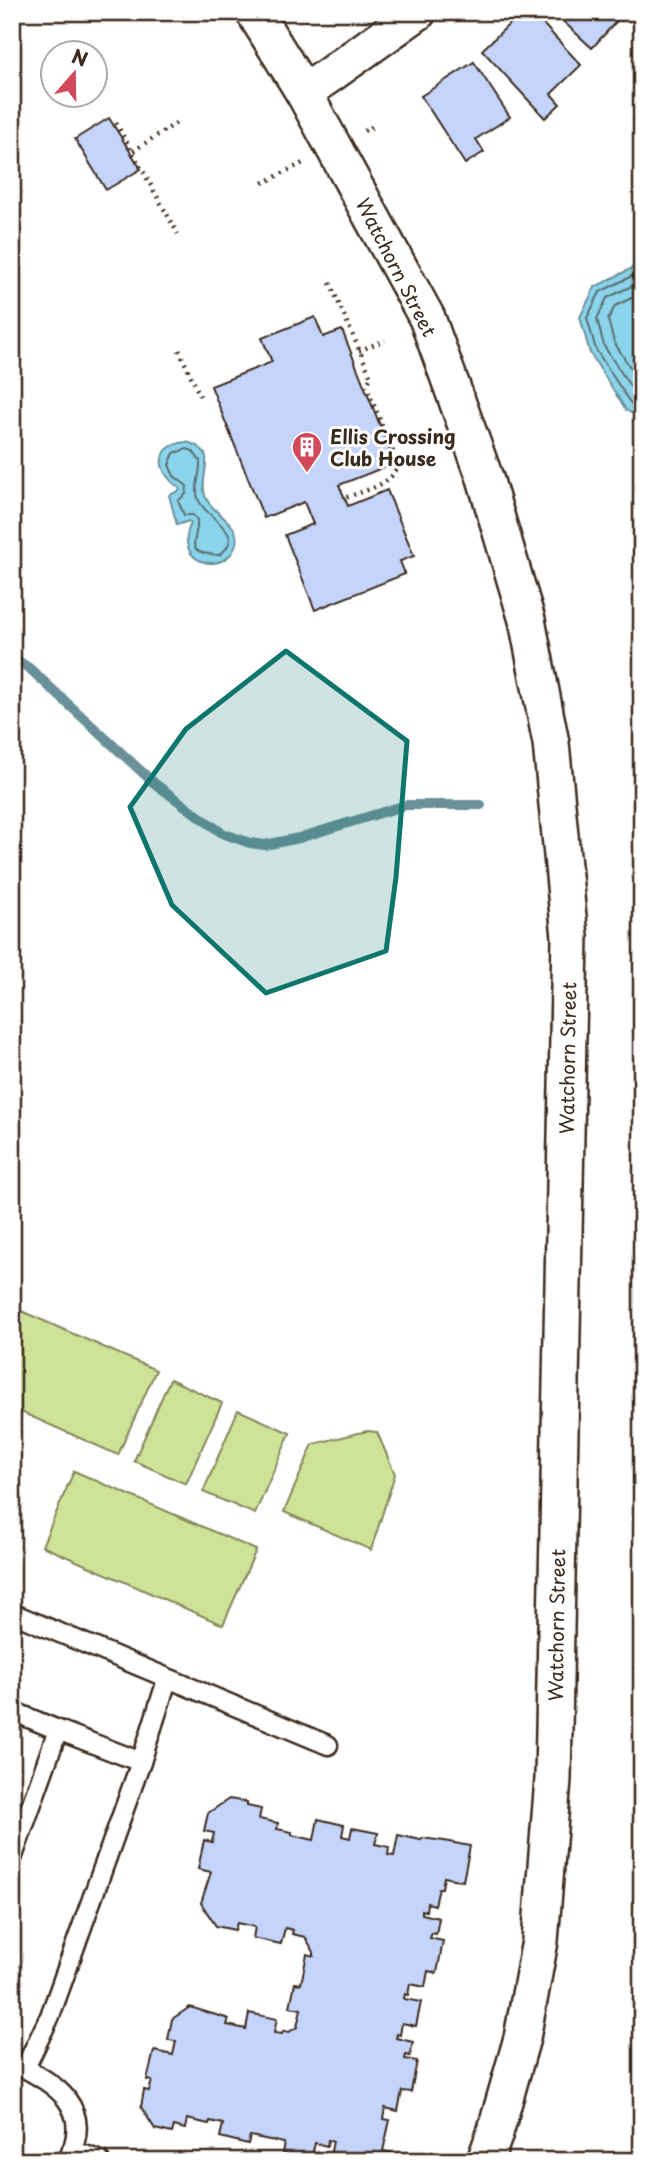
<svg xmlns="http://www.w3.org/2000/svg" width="654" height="2173" viewBox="0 0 654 2173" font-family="'Playpen Sans',sans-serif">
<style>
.green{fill:#cee398;stroke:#84865b;stroke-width:2}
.water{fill:#8bd5ec;stroke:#6b919a;stroke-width:2}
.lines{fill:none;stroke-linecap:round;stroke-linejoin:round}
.shore{stroke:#5b6e70;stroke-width:2}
.stream{stroke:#6b919a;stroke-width:10}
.building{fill:#c4d4fa;stroke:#3b2a1e;stroke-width:2}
.service-casing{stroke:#3b2a1e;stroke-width:23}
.minor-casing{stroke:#3b2a1e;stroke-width:40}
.path{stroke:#3b2a1e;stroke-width:4.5;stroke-dasharray:2 5;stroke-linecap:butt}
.service{stroke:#fff;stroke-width:18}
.minor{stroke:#fff;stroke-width:35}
.marked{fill:#0f766e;fill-opacity:0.2;stroke:#0f766e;stroke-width:5;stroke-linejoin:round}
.labels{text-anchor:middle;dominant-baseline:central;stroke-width:6;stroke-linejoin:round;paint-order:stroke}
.street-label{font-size:19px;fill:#3b2a1e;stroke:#fff}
.poi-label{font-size:19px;font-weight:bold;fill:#3b2a1e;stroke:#fff;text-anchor:start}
</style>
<rect width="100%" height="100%" fill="#fff"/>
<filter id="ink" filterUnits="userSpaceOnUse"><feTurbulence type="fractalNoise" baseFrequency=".0143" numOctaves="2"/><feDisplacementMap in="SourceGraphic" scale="14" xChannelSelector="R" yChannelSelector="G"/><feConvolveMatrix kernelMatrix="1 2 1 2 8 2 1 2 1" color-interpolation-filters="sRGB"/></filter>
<g filter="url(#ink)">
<!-- green -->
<g class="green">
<polygon points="12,1307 156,1370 118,1455 12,1408"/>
<polygon points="170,1379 222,1403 186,1484 134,1461"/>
<polygon points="238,1410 290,1433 255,1514 203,1492"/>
<polygon points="367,1431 377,1432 395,1474 371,1550 284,1512 313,1444"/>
<polygon points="74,1471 256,1550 223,1625 42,1546"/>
</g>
<!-- water -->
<g class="water">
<polygon points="642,263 642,419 626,410 590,353 580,317 595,287"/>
<path d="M187,442c32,9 14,27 17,48 2,25 41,30 31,57 -11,29 -63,17 -44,-24l-2,-2 -12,4 -8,-30 10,-4 1,-3c-25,-16 -26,-43 7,-46z"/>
</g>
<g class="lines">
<!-- shore -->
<g class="shore">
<polyline points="642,271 600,292 587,318 596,350 631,404 642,411"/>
<polyline points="642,281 607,298 597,319 604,346 637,397 642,401"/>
<polyline points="642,293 615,306 608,320 614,342 642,386"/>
<path d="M187,449l6,2 7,10c1,14 -6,24 -2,38 7,20 52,34 21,56 -39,-2 -20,-14 -22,-35l-4,-5h-9l-6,-14 8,-7 1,-8 -13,-10 -5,-11 5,-12z"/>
</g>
<!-- stream -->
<polyline class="stream" points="12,657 29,668 154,783 222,833 250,843 265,845 299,838 406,805 481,805"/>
</g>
<!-- building -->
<g class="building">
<polygon points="522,12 532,12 581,65 551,94 560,104 545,118 482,50"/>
<polygon points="553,12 625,12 592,48"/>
<polygon points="474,62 510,117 476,139 484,152 465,164 421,96"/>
<polygon points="109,118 141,169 106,190 75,139"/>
<polygon points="315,317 323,337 342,330 395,463 339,485 348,506 387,490 414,556 400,561 405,574 315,610 285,535 313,524 304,502 264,518 211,386 272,362 262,338"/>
<polygon points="229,1799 247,1802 247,1806 261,1809 259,1819 278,1823 277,1829 292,1832 292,1835 314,1840 318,1819 344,1825 342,1836 350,1838 352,1828 378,1833 375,1844 389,1847 388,1855 394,1856 398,1835 421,1840 422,1838 444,1841 470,1846 463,1881 444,1877 442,1888 439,1888 435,1905 427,1903 426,1911 422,1910 422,1914 439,1918 436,1934 432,1933 430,1938 443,1941 437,1973 428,1971 425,1987 410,1984 408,1995 405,1994 404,1999 421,2002 416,2026 402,2023 400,2035 397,2034 396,2038 413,2042 410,2056 406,2055 405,2059 417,2061 411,2092 402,2091 398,2111 385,2108 383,2119 390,2120 383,2151 404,2156 403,2161 329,2161 333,2141 328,2140 327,2146 315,2143 311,2159 282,2153 284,2143 250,2136 248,2144 220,2137 223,2124 210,2121 209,2124 187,2119 185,2129 174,2126 172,2133 155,2129 141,2107 144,2090 149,2091 152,2081 147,2080 154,2051 173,2055 176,2041 168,2040 172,2019 190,2007 229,2019 227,2025 246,2029 249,2013 277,2019 274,2033 282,2034 283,2031 289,2032 297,2027 301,2009 290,2007 295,1983 301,1984 307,1954 314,1956 314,1952 305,1937 292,1934 293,1930 285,1928 281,1944 253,1938 255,1927 237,1923 235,1930 216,1926 201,1903 211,1872 198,1869 204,1840 212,1842 214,1833 204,1831 208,1813"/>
</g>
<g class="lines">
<!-- service casing -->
<g class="service-casing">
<g id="service">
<polyline points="12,1613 328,1745"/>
<polyline points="12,1711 58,1730"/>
<polyline points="141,1762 167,1680"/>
<polyline points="12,1859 58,1730 141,1762 50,2016 25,2068"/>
<path d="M12,2062c43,20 84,46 55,99"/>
<polyline points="72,2150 100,2161"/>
</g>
</g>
<!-- minor casing -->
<g class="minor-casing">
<g id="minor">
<polyline points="254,12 304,93 427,318 485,478 527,620 551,743 570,937 553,1779 540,1941 522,2038 495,2133 485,2161"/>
<polyline points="304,93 418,12"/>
</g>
</g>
<!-- path -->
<g class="path">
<polyline points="116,123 178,234"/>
<polyline points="364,131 376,125"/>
<polyline points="133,151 178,122"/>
<polyline points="263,183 303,163"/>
<path d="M330,283l41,94 -5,9 32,78c-4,21 -36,27 -53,34"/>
<polyline points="179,350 200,396"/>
<polyline points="359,351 385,340"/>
</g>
<!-- service -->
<use href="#service" class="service"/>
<!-- minor -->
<use href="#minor" class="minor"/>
</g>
</g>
<!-- marked area -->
<path class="marked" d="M286,651l121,90 -11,136 -10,74 -120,42 -94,-88 -42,-98 56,-78z"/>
<!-- icons -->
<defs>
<g id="building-pin" transform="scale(1.575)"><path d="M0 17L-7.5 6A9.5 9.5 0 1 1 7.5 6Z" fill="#d1495b" stroke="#fff"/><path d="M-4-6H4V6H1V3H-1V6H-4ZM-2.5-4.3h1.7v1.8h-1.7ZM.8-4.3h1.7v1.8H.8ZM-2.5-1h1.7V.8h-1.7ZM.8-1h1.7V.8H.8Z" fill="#fff"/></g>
</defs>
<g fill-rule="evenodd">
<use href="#building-pin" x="307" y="447"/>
</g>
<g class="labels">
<!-- street labels -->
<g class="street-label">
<text transform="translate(397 267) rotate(63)">Watchorn Street</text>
<text transform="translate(567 1058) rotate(-89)">Watchorn Street</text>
<text transform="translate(556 1625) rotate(-89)">Watchorn Street</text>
</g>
<!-- poi labels -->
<g class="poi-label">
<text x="330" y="436">Ellis Crossing<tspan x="330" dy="22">Club House</tspan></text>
</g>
</g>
<!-- margin -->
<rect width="654" height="2173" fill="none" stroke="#fff" stroke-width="42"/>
<rect x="21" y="21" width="612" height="2131" fill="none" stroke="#3b2a1e" stroke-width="2.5" filter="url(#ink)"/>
<!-- north arrow -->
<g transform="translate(74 74) rotate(20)"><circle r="33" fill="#ffffff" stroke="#b1aaa5" stroke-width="2"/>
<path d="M0-5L12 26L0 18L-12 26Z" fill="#d1495b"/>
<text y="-10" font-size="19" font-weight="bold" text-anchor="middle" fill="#3b2a1e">N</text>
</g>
</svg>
